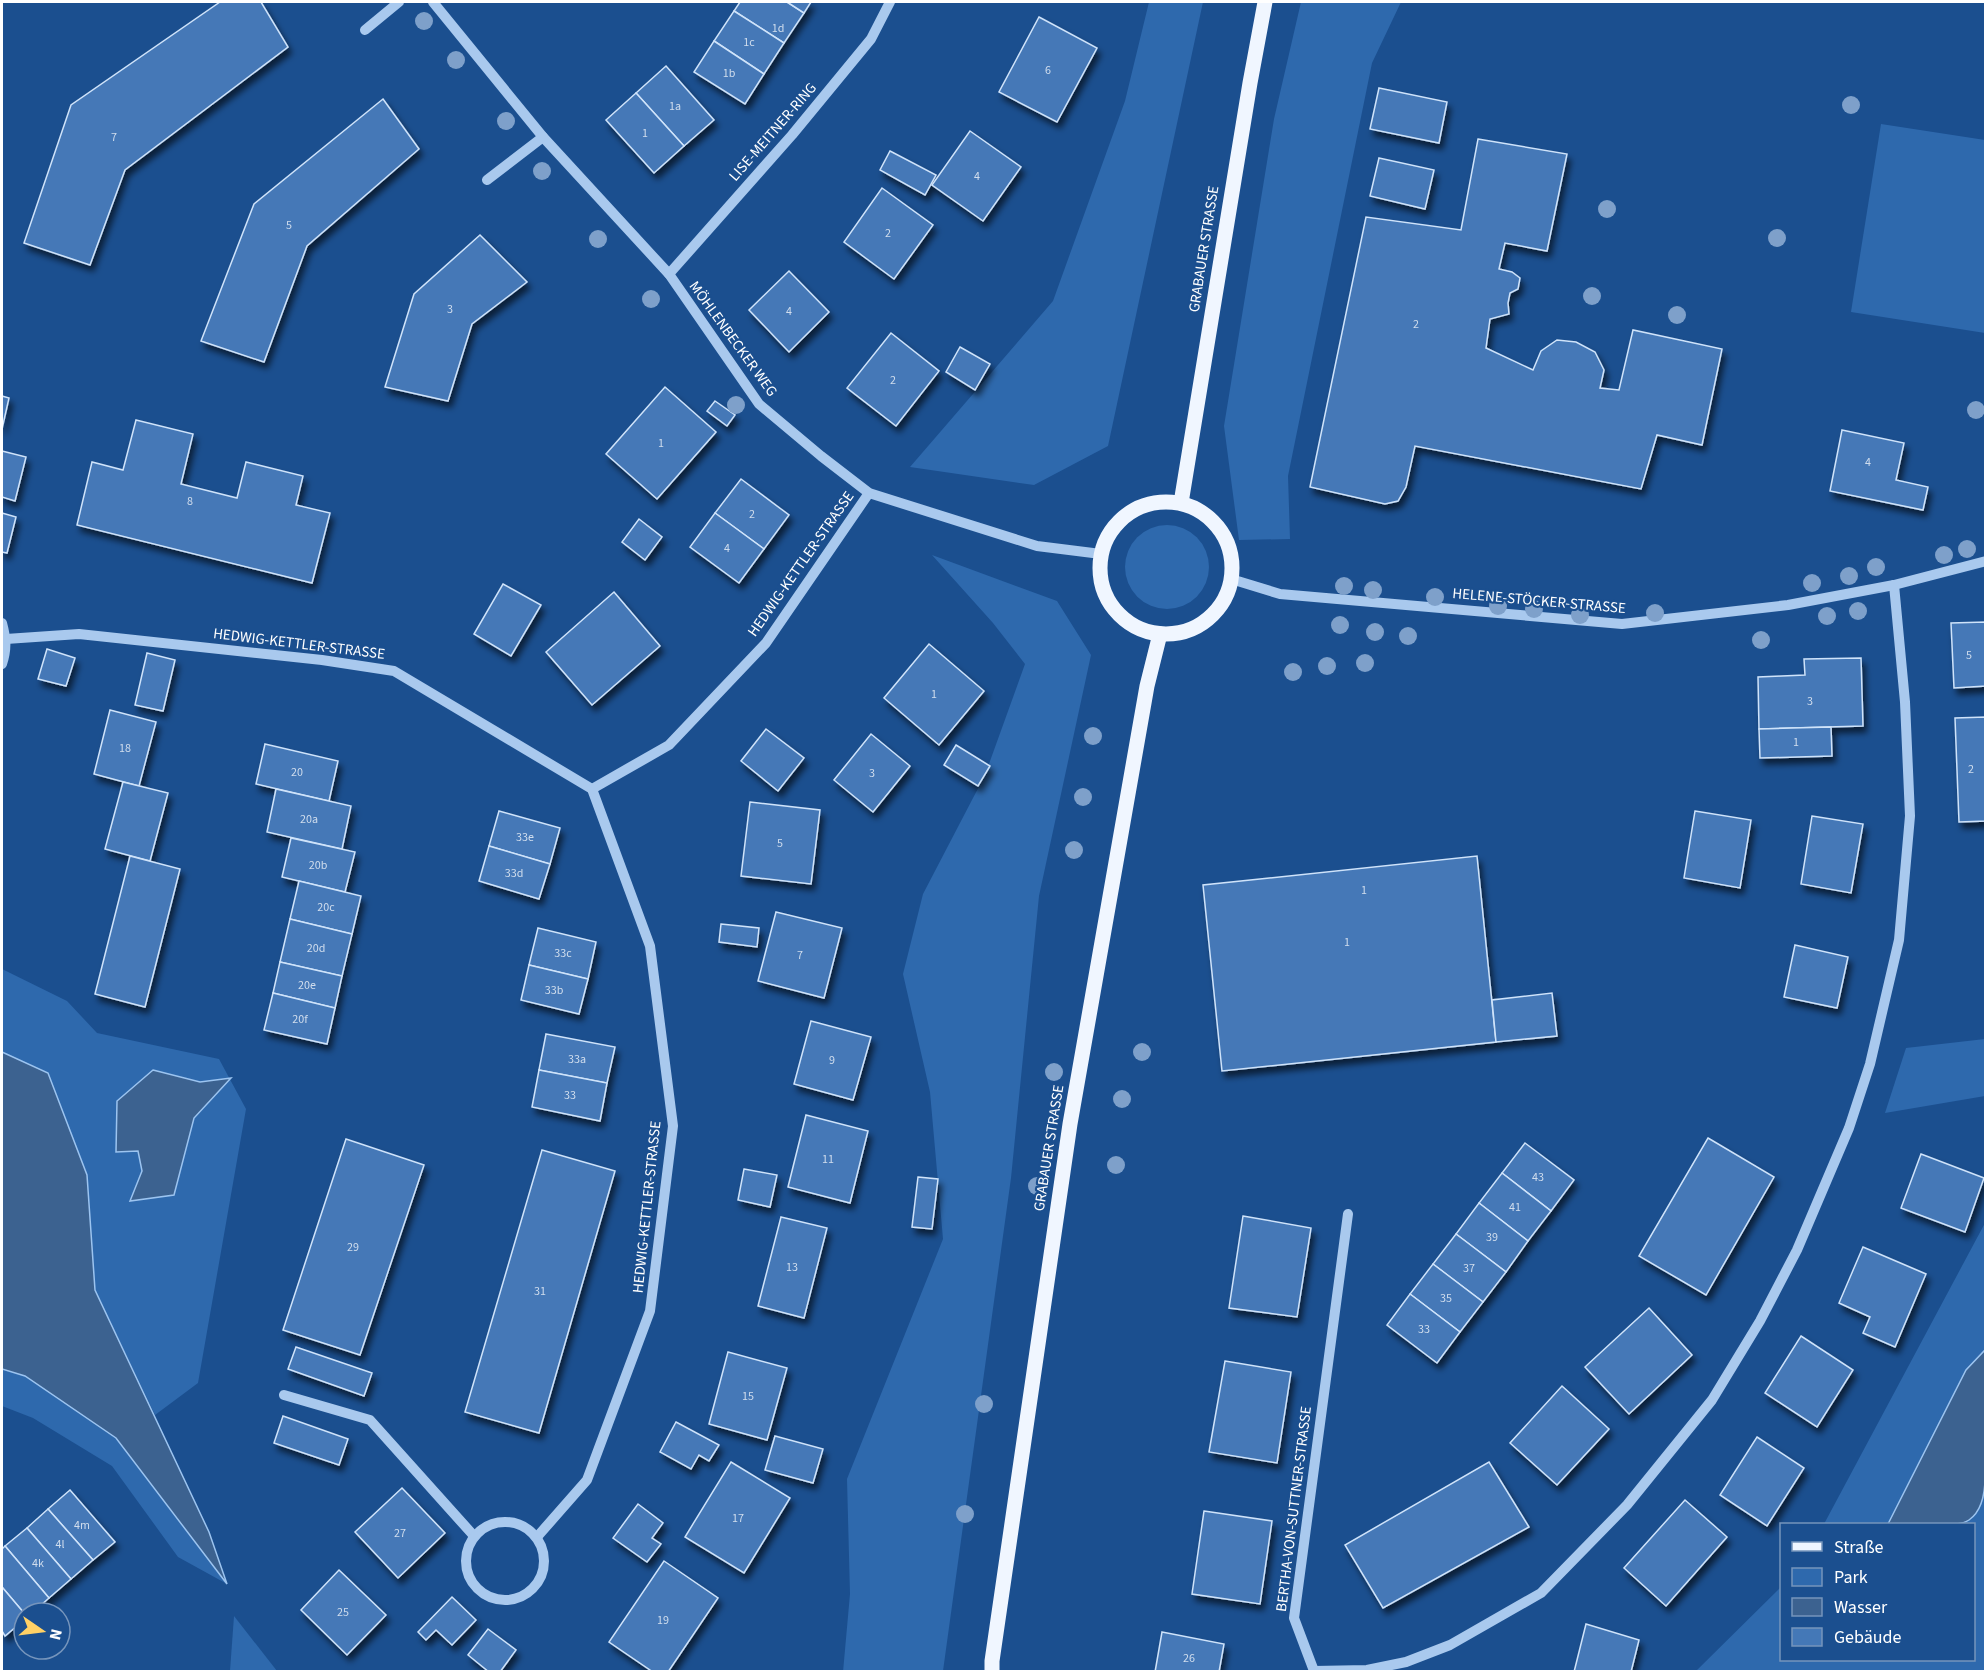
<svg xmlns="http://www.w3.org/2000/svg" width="1987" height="1673" viewBox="0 0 1987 1673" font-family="'Source Sans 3',sans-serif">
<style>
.green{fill:#2e69ad;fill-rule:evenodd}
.water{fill:#3c6290;stroke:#9cc4f0;stroke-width:1.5}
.building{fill:#4478b7;stroke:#cfe3fa;stroke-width:1.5;filter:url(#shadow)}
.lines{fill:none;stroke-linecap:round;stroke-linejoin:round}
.minor{stroke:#a9c9ee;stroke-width:10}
.major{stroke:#f0f6ff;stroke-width:15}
.tree{fill:#7ea0ca}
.labels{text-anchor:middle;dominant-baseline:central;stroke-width:4.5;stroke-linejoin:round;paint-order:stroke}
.number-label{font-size:12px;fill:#d0dded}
.street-label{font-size:15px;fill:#fff;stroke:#1b4f8f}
</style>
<defs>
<filter id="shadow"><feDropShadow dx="3.5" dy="6" stdDeviation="3" flood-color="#0009"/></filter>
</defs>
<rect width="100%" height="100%" fill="#1b4f8f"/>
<!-- green -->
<g class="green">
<polygon points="1149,2 1203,2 1108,446 1034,485 910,467 1053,301 1125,101"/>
<polygon points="1301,2 1401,2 1372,63 1288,476 1290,539 1239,540 1224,426 1274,119"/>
<polygon points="1881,124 1985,140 1985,333 1851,312"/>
<circle cx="1167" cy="567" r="42"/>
<polygon points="932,555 1057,601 1091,655 1039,896 1011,1178 943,1671 843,1672 850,1594 847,1479 943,1239 930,1092 903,974 923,894 985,775 1025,664 993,623"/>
<path d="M2,969l65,32 30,32 122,26 27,50 -48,274 -43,32 -60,-125 -8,-115 -39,-101 -46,-22zM153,1070l47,12 30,-3 -36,39 -20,77 -44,6 12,-30 -4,-20 -21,1z"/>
<polygon points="1985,1039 1985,1096 1885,1113 1906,1048"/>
<polygon points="1985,1223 1985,1350 1966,1370 1888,1524 1824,1524"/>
<polygon points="2,1369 25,1376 116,1438 227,1584 178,1557 112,1466 33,1418 2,1406"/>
<path d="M1985,1477v194l-290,1 86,-85 1,73h192v-136h-17c18,-7 27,-27 28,-47z"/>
<polygon points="234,1616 277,1671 230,1671"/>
</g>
<!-- water -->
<g class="water">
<polygon points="2,1052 48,1073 87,1175 95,1290 209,1532 227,1584 116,1438 25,1376 2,1369"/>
<polygon points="153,1070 200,1082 231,1078 194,1118 174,1195 130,1201 142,1171 138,1151 116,1152 117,1101"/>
<path d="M1985,1350v127c0,15 -3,34 -16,43 -13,9 -63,5 -81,4l78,-154z"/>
</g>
<!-- building -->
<g class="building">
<polygon points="220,2 261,2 288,47 125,170 90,265 24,243 71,105"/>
<polygon points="740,2 787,2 804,13 784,43 734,11"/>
<polygon points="787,2 811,2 804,13"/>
<polygon points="734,11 784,43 764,74 714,41"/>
<polygon points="1039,17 1097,48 1057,122 999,92"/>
<polygon points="714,41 764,74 745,104 694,72"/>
<polygon points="666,66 714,120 684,146 636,93"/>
<polygon points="1379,88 1447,102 1439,143 1370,129"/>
<polygon points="636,93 684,146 654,173 606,120"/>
<polygon points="383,99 419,149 307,246 264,362 201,341 254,204"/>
<polygon points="970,131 1021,167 983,221 932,185"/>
<polygon points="1478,139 1567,154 1547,251 1505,243 1499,269 1512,272 1520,278 1518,289 1510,293 1508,303 1509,314 1490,319 1486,348 1533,370 1541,351 1557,340 1576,342 1595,352 1604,370 1600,388 1619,390 1633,330 1722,349 1702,445 1657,435 1641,489 1415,446 1406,487 1398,501 1385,504 1310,487 1366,217 1461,230"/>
<polygon points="890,151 936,175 925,195 880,170"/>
<polygon points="1379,158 1434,170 1425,209 1370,196"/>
<polygon points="882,188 933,225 894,279 844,242"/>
<polygon points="480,235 527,282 472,324 448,401 385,387 414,294"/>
<polygon points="789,271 829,312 789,352 749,310"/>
<polygon points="891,333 939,371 896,426 847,388"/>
<polygon points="960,347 990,364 975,390 946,372"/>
<polygon points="665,387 716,432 657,499 606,454"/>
<polygon points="2,396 9,398 2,429"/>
<polygon points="715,401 735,415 727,426 707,411"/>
<polygon points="136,420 193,434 181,484 237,498 246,462 303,476 296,505 330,513 312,583 77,525 92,462 123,470"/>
<polygon points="1842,430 1904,443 1896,480 1928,487 1923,510 1830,491"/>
<polygon points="2,451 26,457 15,501 2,497"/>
<polygon points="741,479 789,515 764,549 715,513"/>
<polygon points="2,513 16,517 7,553 2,552"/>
<polygon points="715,513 764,549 739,583 690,547"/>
<polygon points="639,519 662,537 645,560 622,542"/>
<polygon points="503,584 541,605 511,656 474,634"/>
<polygon points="614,592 660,646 592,705 546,652"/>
<polygon points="1986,622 1986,686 1954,688 1951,623"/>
<polygon points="929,644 984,691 939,745 884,698"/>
<polygon points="47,649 75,658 66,686 38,679"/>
<polygon points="147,653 175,660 163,711 135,705"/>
<polygon points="1861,658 1863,726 1759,729 1758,677 1805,675 1804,659"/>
<polygon points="110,710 156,722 139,786 94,774"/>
<polygon points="1986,717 1986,821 1959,822 1955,718"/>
<polygon points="1831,727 1832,756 1760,758 1759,729"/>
<polygon points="766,729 804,758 778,791 741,761"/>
<polygon points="871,734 910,766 873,812 834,780"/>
<polygon points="265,744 338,761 329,801 256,784"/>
<polygon points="956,745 990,766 978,786 944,765"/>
<polygon points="123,782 168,793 150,861 105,849"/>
<polygon points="276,789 351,806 342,849 267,832"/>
<polygon points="750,802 820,810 811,884 741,876"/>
<polygon points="499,811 560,828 550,864 489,846"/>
<polygon points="1695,811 1751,820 1740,888 1684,878"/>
<polygon points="1812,816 1863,824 1851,893 1801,884"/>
<polygon points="291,838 355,852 345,892 282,877"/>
<polygon points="489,846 550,864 539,899 479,881"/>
<polygon points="130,856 180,869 145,1007 95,994"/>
<polygon points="1477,856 1496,1042 1222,1071 1203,885"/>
<polygon points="299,881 361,896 352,934 290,919"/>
<polygon points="776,912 842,928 824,998 758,981"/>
<polygon points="290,919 352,934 342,976 280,962"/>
<polygon points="721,924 759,928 757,947 719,942"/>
<polygon points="538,928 596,942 588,979 529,965"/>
<polygon points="1795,945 1848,957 1837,1008 1784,997"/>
<polygon points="280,962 342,976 335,1008 273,993"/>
<polygon points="529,965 588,979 579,1014 521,1000"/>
<polygon points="273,993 335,1008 327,1044 264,1030"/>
<polygon points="1552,993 1557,1036 1496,1042 1492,1000"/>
<polygon points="811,1021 871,1037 853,1100 794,1084"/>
<polygon points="546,1034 615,1047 607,1083 539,1070"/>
<polygon points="539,1070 607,1083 600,1121 532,1107"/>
<polygon points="806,1115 868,1131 850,1203 788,1187"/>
<polygon points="1708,1138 1774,1177 1706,1295 1639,1256"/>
<polygon points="346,1139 424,1165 360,1355 283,1330"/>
<polygon points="1525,1143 1574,1180 1551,1211 1502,1173"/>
<polygon points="542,1150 615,1171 539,1433 465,1412"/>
<polygon points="1921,1154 1984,1178 1965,1232 1901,1208"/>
<polygon points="744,1169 777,1175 770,1207 738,1200"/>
<polygon points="1502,1173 1551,1211 1528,1241 1479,1203"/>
<polygon points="918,1177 938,1179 932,1229 912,1227"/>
<polygon points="1479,1203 1528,1241 1506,1272 1456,1234"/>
<polygon points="1243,1216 1311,1228 1297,1317 1229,1308"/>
<polygon points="781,1217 827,1228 804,1318 758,1306"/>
<polygon points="1456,1234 1506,1272 1483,1302 1433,1264"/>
<polygon points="1863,1247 1926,1274 1895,1347 1863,1333 1870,1317 1839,1303"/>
<polygon points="1433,1264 1483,1302 1460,1332 1410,1294"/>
<polygon points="1410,1294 1460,1332 1437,1363 1387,1325"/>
<polygon points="1649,1308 1692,1355 1629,1414 1585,1367"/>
<polygon points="1801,1336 1853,1370 1817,1427 1765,1393"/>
<polygon points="296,1347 372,1373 364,1396 288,1369"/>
<polygon points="728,1352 787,1368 767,1440 709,1424"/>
<polygon points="1225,1361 1291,1372 1277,1463 1209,1452"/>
<polygon points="1562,1386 1609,1429 1557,1485 1510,1443"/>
<polygon points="283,1416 348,1439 339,1465 274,1443"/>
<polygon points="676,1422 719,1445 709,1461 699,1455 691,1469 660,1452"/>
<polygon points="775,1436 823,1449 813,1483 765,1470"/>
<polygon points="1757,1437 1804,1468 1767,1526 1720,1495"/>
<polygon points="731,1462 790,1498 744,1573 685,1537"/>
<polygon points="1489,1462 1529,1527 1383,1608 1345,1545"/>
<polygon points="402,1488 445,1533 398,1578 355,1532"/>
<polygon points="70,1490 115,1542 93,1560 48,1509"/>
<polygon points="1685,1500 1727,1537 1666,1606 1624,1568"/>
<polygon points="638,1504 663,1523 652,1538 661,1544 647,1562 613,1538"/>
<polygon points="48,1509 93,1560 71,1579 27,1528"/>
<polygon points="1204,1511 1272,1521 1260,1604 1192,1594"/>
<polygon points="27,1528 71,1579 49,1598 5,1546"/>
<polygon points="5,1546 49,1598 32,1613 24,1613 2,1587 2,1549"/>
<polygon points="664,1561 718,1598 668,1672 653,1672 609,1642"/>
<polygon points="339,1570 386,1615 347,1655 301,1610"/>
<polygon points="2,1587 24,1613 24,1620 5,1636 2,1631"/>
<polygon points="452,1597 476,1620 452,1645 436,1630 426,1640 418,1632"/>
<polygon points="1586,1624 1639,1640 1631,1672 1574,1672"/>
<polygon points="488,1629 516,1650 500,1672 489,1672 468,1655"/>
<polygon points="1162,1632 1224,1644 1219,1672 1155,1672"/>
</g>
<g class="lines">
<!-- minor -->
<g class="minor">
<polyline points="433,2 543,137 669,274 759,404 821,456 869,493 1037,546 1101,554"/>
<polyline points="365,30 399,2"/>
<polyline points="487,180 543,137"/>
<polyline points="669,274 792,135 871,39 890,2"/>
<polyline points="1231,579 1280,594 1622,624 1788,605 1894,585 1986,561"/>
<path d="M2,623c4,15 5,26 0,41"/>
<polyline points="6,639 79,634 322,660 394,671 592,789 650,946 673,1126 650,1311 587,1480 537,1537"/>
<polyline points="592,789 669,745 766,643 869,493"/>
<polyline points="1348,1214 1294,1618 1314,1671 1367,1670 1406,1662 1450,1645 1541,1593 1627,1505 1712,1400 1760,1321 1797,1250 1849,1128 1870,1064 1899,940 1910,816 1905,702 1894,585"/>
<polyline points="284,1395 370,1420 474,1536"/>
<circle cx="505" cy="1561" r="39"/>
</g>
<!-- major -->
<g class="major">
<circle cx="1166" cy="568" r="66"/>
<polyline points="1181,503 1250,83 1265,2"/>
<polyline points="992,1672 992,1661 1070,1124 1147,686 1160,634"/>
</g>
</g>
<!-- trees -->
<g class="tree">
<circle cx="424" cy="21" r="9"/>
<circle cx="456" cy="60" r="9"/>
<circle cx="1851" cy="105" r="9"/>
<circle cx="506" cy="121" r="9"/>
<circle cx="542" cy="171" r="9"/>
<circle cx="1607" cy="209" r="9"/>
<circle cx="1777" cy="238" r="9"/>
<circle cx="598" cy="239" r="9"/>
<circle cx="1592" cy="296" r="9"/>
<circle cx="651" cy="299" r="9"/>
<circle cx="1677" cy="315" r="9"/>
<circle cx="736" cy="405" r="9"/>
<circle cx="1976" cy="410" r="9"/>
<circle cx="1967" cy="549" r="9"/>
<circle cx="1944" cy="555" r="9"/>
<circle cx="1876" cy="567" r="9"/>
<circle cx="1849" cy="576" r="9"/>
<circle cx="1812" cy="583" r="9"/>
<circle cx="1344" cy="586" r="9"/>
<circle cx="1373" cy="590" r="9"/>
<circle cx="1435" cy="597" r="9"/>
<circle cx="1498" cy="606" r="9"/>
<circle cx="1534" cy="609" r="9"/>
<circle cx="1858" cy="611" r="9"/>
<circle cx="1655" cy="613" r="9"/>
<circle cx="1580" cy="615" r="9"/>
<circle cx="1827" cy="616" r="9"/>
<circle cx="1340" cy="625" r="9"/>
<circle cx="1375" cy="632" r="9"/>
<circle cx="1408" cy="636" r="9"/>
<circle cx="1761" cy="640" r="9"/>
<circle cx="1365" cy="663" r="9"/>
<circle cx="1327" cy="666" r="9"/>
<circle cx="1293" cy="672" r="9"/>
<circle cx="1093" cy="736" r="9"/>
<circle cx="1083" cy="797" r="9"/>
<circle cx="1074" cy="850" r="9"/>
<circle cx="1142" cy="1052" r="9"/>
<circle cx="1054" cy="1072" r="9"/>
<circle cx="1122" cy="1099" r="9"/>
<circle cx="1116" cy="1165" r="9"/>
<circle cx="1037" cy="1186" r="9"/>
<circle cx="984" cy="1404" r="9"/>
<circle cx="965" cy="1514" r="9"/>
</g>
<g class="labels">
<!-- number labels -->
<g class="number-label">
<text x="778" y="28">1d</text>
<text x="749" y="42">1c</text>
<text x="1048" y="70">6</text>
<text x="729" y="73">1b</text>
<text x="675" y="106">1a</text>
<text x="645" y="133">1</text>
<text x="114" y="137">7</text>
<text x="977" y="176">4</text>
<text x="289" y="225">5</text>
<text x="888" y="233">2</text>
<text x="450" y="309">3</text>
<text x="789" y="311">4</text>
<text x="1416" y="324">2</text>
<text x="893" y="380">2</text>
<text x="661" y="443">1</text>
<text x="1868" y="462">4</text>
<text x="190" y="501">8</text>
<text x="752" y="514">2</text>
<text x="727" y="548">4</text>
<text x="1969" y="655">5</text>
<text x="934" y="694">1</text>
<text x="1810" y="701">3</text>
<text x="1796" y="742">1</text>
<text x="125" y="748">18</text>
<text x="1971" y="769">2</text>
<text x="297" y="772">20</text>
<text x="872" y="773">3</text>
<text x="309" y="819">20a</text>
<text x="525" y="837">33e</text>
<text x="780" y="843">5</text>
<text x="318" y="865">20b</text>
<text x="514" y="873">33d</text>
<text x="1364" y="890">1</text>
<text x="326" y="907">20c</text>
<text x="1347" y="942">1</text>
<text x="316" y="948">20d</text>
<text x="563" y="953">33c</text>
<text x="800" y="955">7</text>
<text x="307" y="985">20e</text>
<text x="554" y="990">33b</text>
<text x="300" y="1019">20f</text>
<text x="577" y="1059">33a</text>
<text x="832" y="1060">9</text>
<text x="570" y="1095">33</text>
<text x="828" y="1159">11</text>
<text x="1538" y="1177">43</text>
<text x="1515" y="1207">41</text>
<text x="1492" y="1237">39</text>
<text x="353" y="1247">29</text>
<text x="792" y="1267">13</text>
<text x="1469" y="1268">37</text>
<text x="540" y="1291">31</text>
<text x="1446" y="1298">35</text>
<text x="1424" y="1329">33</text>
<text x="748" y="1396">15</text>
<text x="738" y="1518">17</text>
<text x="82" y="1525">4m</text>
<text x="400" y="1533">27</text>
<text x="60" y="1544">4l</text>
<text x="38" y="1563">4k</text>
<text x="343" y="1612">25</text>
<text x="663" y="1620">19</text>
<text x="1189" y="1658">26</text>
</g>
<!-- street labels -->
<g class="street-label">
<text transform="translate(773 132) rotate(-49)">LISE-MEITNER-RING</text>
<text transform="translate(1204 249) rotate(-81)">GRABAUER STRASSE</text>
<text transform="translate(733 339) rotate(54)">MÖHLENBECKER WEG</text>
<text transform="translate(801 564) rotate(-55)">HEDWIG-KETTLER-STRASSE</text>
<text transform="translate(1539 601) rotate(5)">HELENE-STÖCKER-STRASSE</text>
<text transform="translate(299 644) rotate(7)">HEDWIG-KETTLER-STRASSE</text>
<text transform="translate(1049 1148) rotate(-81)">GRABAUER STRASSE</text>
<text transform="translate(647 1207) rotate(-84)">HEDWIG-KETTLER-STRASSE</text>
<text transform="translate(1294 1509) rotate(-83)">BERTHA-VON-SUTTNER-STRASSE</text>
</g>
</g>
<!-- border -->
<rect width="1987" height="1673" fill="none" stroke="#ffffff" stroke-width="6"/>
<!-- legend -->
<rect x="1780" y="1523" width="195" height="138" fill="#1b4f8f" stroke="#7695bc" stroke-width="1.5"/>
<rect x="1792" y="1542" width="30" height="9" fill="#f0f6ff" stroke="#7695bc" stroke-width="1.5"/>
<text x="1834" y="1553" font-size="18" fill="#ffffff">Straße</text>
<rect x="1792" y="1568" width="30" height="18" fill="#2e69ad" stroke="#7695bc" stroke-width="1.5"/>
<text x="1834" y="1583" font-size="18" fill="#ffffff">Park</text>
<rect x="1792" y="1598" width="30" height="18" fill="#3c6290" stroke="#7695bc" stroke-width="1.5"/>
<text x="1834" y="1613" font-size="18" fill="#ffffff">Wasser</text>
<rect x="1792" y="1628" width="30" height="18" fill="#4478b7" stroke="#7695bc" stroke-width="1.5"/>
<text x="1834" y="1643" font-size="18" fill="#ffffff">Gebäude</text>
<!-- north arrow -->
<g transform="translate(42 1631) rotate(104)"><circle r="28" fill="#1b4f8f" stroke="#7695bc" stroke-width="1.5"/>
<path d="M0-4.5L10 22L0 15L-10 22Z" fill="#ffd166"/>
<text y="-9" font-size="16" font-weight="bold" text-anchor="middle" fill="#ffffff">N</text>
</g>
</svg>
